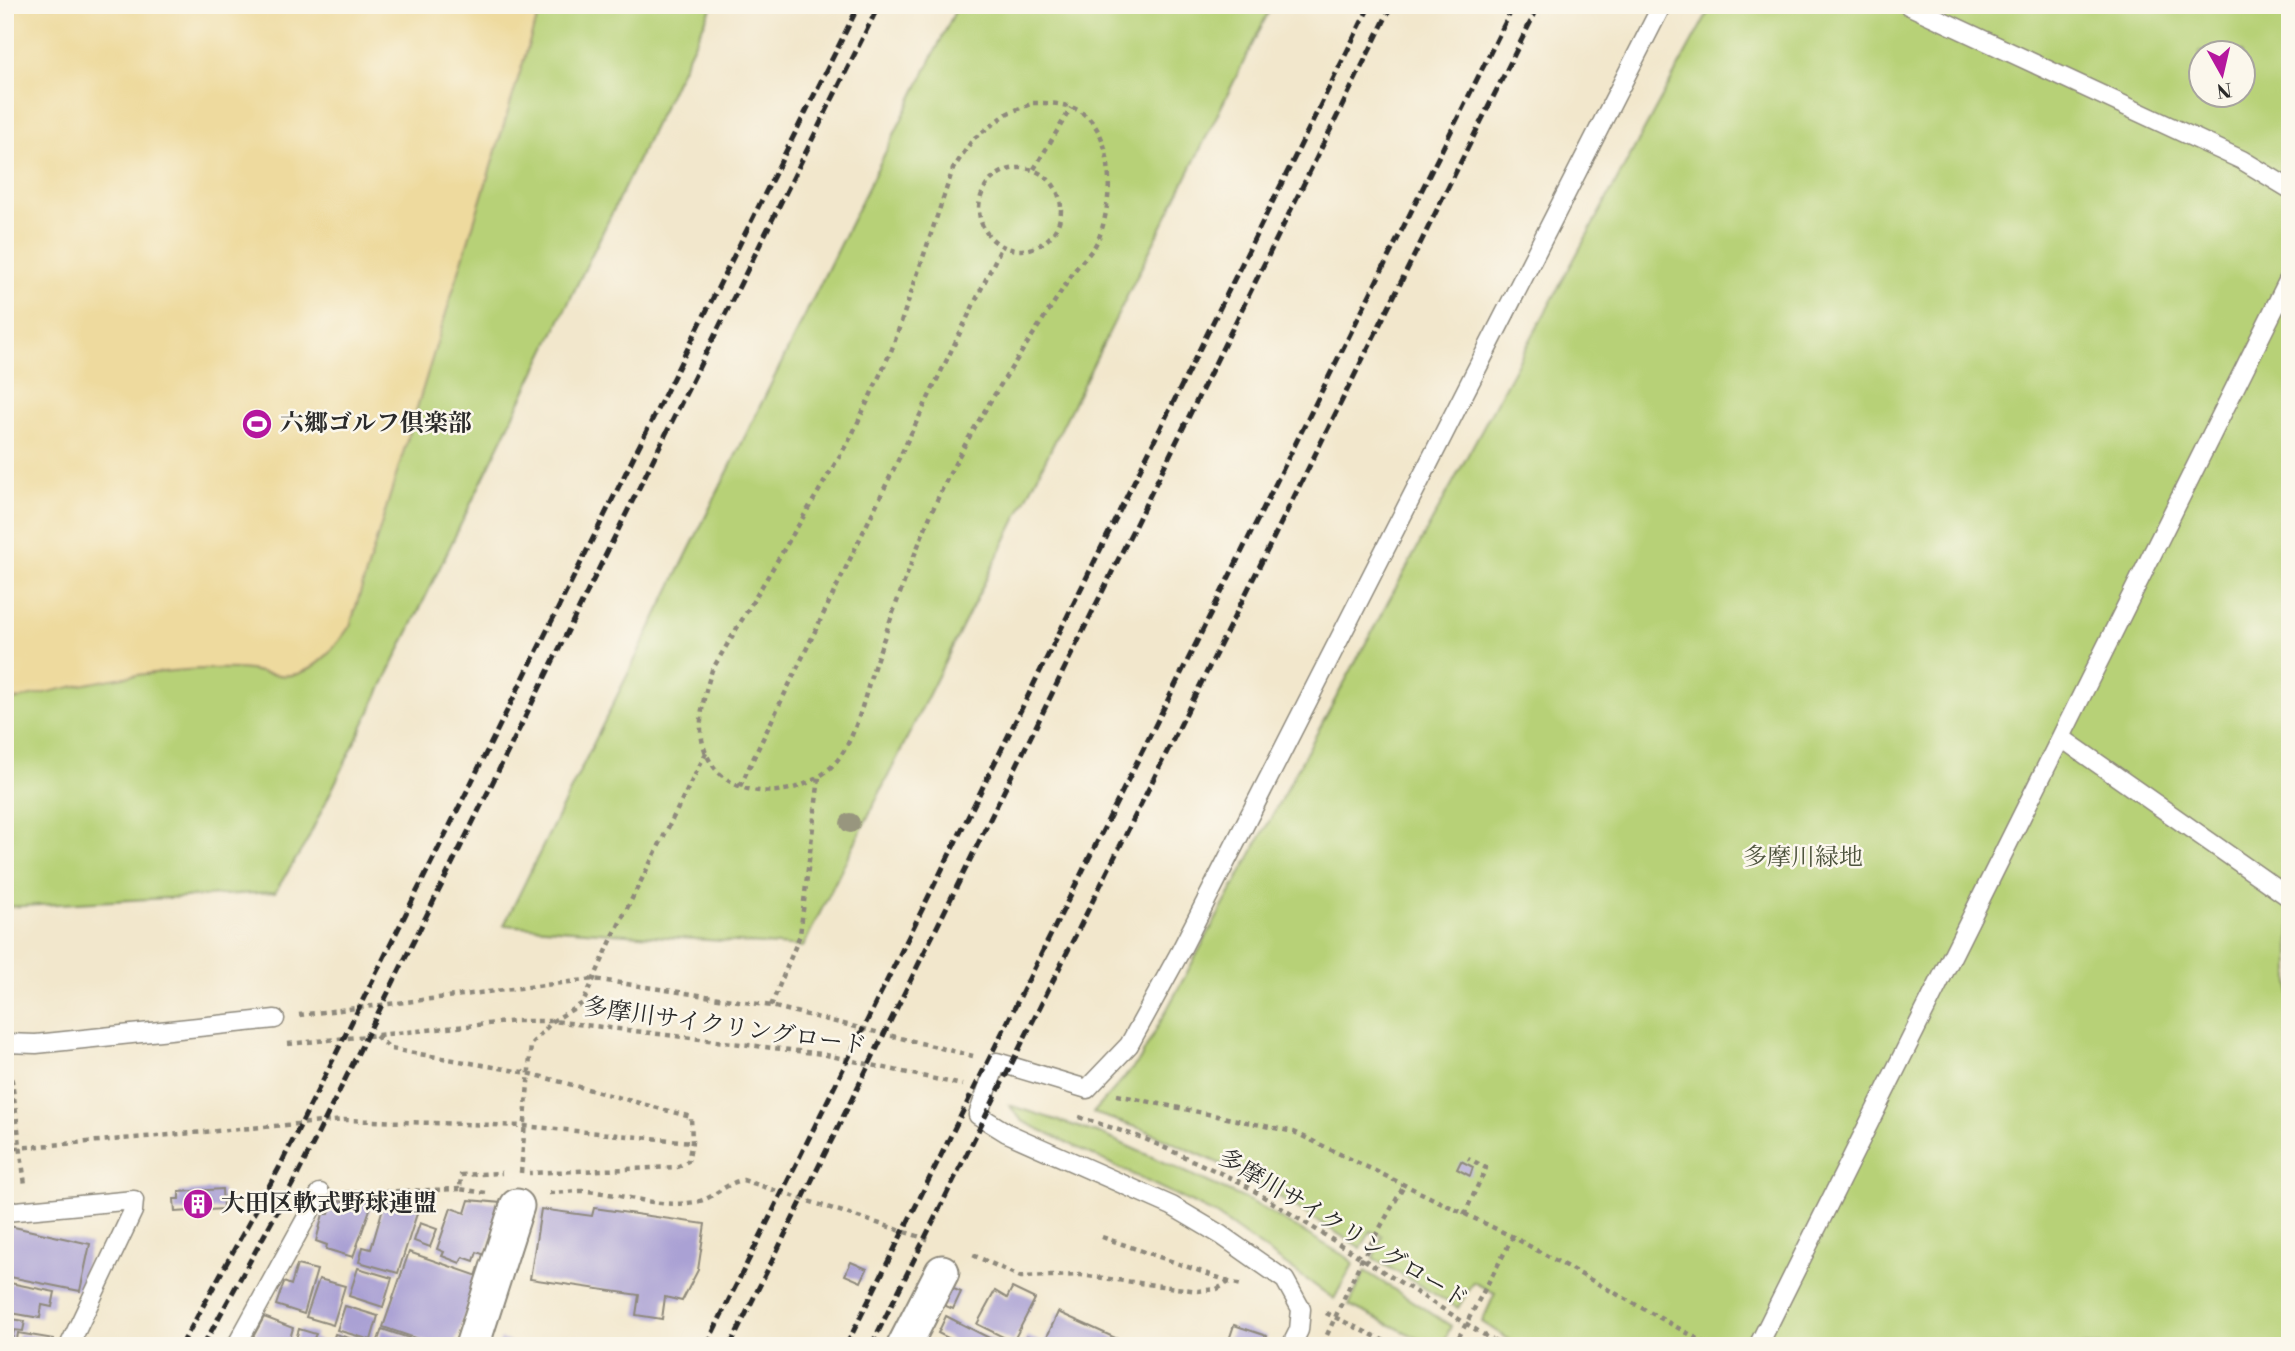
<svg xmlns="http://www.w3.org/2000/svg" width="2295" height="1351" viewBox="0 0 2295 1351" font-family="'Libre Bodoni','Noto Serif JP',serif">
<style>
.green{fill:#b7d177;stroke:#717e51;stroke-width:2;fill-rule:evenodd}
.sand{fill:#eeda9e;stroke:#8c8264;stroke-width:2}
.building{fill:#aaa1d4}
.lines{fill:none;stroke-linecap:round;stroke-linejoin:round}
.lane-casing{stroke:#8e897c;stroke-width:21}
.street-casing{stroke:#8e897c;stroke-width:37}
.path{stroke:#8e897c;stroke-width:4.5;stroke-dasharray:5 5;stroke-linecap:butt}
.lane{stroke:#fff;stroke-width:18}
.street{stroke:#fff;stroke-width:33}
.rail{stroke:#2b2b2b;stroke-width:5;stroke-dasharray:10 5;stroke-linecap:butt}
.tree{fill:#98967e}
.labels{text-anchor:middle;dominant-baseline:central;stroke-width:5;stroke-linejoin:round;paint-order:stroke}
.poi-label{font-size:24px;font-weight:bold;fill:#2b2b2b;stroke:#fbf7ec;text-anchor:start}
.park-label{font-size:24px;fill:#4e543e;stroke:#fbf7ec}
.street-label{font-size:24px;fill:#2b2b2b;stroke:#fbf7ec}
</style>
<rect width="100%" height="100%" fill="#fbf7ec"/>
<filter id="ink" filterUnits="userSpaceOnUse"><feTurbulence type="fractalNoise" baseFrequency=".0143" numOctaves="2"/><feDisplacementMap in="SourceGraphic" scale="14" xChannelSelector="R" yChannelSelector="G"/><feConvolveMatrix kernelMatrix="1 2 1 2 8 2 1 2 1" color-interpolation-filters="sRGB"/></filter>
<filter id="wash" filterUnits="userSpaceOnUse"><feTurbulence type="fractalNoise" baseFrequency=".00686" numOctaves="4" result="noise"/><feDisplacementMap in="SourceGraphic" scale="28" xChannelSelector="R" yChannelSelector="G"/><feGaussianBlur stdDeviation="1.57" result="paint"/><feColorMatrix in="noise" values="0 0 0 0 0 0 0 0 0 0 0 0 0 0 0 0 0 1.4 0 .05"/><feComposite in="paint" operator="in"/></filter>
<g filter="url(#wash)">
<rect width="100%" height="100%" fill="#f2e7cc"/>
<!-- green -->
<g class="green">
<polygon points="5,5 713,5 306,843 275,892 5,907"/>
<polygon points="958,5 1272,5 803,947 504,925"/>
<path d="M1712,5h578v1341h-771l-37,-24 13,-29 -22,-11 -15,26 -85,-50 9,-22 -11,-5 -10,17 -118,-74 -98,-44 -52,-17 46,-52zM2200,52h42v42h-42z"/>
<polygon points="1009,1105 1103,1135 1252,1202 1348,1258 1353,1264 1334,1299 1215,1214 1022,1121"/>
<polygon points="1365,1271 1451,1326 1442,1346 1434,1346 1349,1305"/>
</g>
<!-- sand -->
<path class="sand" d="M5,5h538l-10,25 -183,596c-12,17 -26,36 -45,45 -22,11 -45,-2 -68,-2 -78,-3 -156,15 -232,33z"/>
<g id="blocks">
<!-- building -->
<g class="building">
<polygon points="1461,1161 1473,1167 1470,1176 1457,1169"/>
<polygon points="222,1189 223,1209 175,1212 174,1199 179,1199 179,1192"/>
<polygon points="374,1198 353,1257 326,1249 327,1245 316,1241 323,1214 329,1214 333,1202"/>
<polygon points="469,1200 501,1203 485,1255 477,1252 474,1261 463,1257 460,1263 442,1256 444,1252 437,1249 451,1208 465,1213"/>
<polygon points="385,1201 421,1201 398,1273 359,1262 363,1247 371,1249"/>
<polygon points="594,1208 705,1224 698,1270 682,1301 665,1297 662,1319 636,1315 639,1295 530,1279 541,1209 592,1216"/>
<polygon points="420,1223 437,1229 430,1247 414,1241"/>
<polygon points="5,1225 90,1244 80,1291 5,1276"/>
<polygon points="409,1252 478,1276 454,1346 438,1346 383,1327"/>
<polygon points="851,1262 867,1269 861,1282 845,1275"/>
<polygon points="297,1265 317,1270 304,1314 276,1305 284,1282 291,1285"/>
<polygon points="358,1268 392,1278 383,1307 349,1296"/>
<polygon points="319,1279 345,1286 333,1325 306,1317"/>
<polygon points="5,1282 55,1292 52,1307 42,1305 40,1318 5,1312"/>
<polygon points="949,1287 961,1292 953,1309 941,1304"/>
<polygon points="1012,1288 1035,1299 1013,1342 977,1324 995,1291 1007,1298"/>
<polygon points="345,1306 378,1316 371,1340 337,1330"/>
<polygon points="1058,1312 1133,1346 1043,1346"/>
<polygon points="946,1316 1005,1346 964,1346 938,1333"/>
<polygon points="264,1317 293,1328 288,1346 248,1346"/>
<polygon points="5,1318 25,1321 23,1331 14,1330 11,1346 5,1346"/>
<polygon points="1234,1325 1267,1336 1263,1346 1227,1346"/>
<polygon points="299,1329 316,1334 314,1338 326,1343 325,1346 294,1346"/>
<polygon points="382,1329 409,1338 406,1346 376,1346"/>
<polygon points="18,1333 54,1339 53,1346 16,1346"/>
<polygon points="335,1334 363,1342 362,1346 331,1346"/>
<polygon points="1027,1336 1041,1342 1039,1346 1022,1346"/>
<polygon points="501,1339 520,1345 520,1346 498,1346"/>
</g>
</g>
</g>
<g filter="url(#ink)">
<use href="#blocks" fill-opacity="0" stroke="#8e897c" stroke-width="2"/>
<g class="lines">
<!-- lane casing -->
<g class="lane-casing">
<g id="lane">
<polyline points="1908,5 2242,160 2290,189"/>
<polyline points="2063,739 2290,898"/>
<polyline points="5,1043 36,1044 275,1019"/>
<polyline points="5,1212 134,1200 133,1211 69,1346"/>
<polyline points="236,1346 320,1193"/>
<polyline points="1291,1346 1299,1330 1301,1309 1285,1280 1221,1235 1172,1206 1007,1133 978,1115 997,1062 1087,1089 1129,1045 1180,952 1662,5"/>
<polyline points="1758,1346 2290,277"/>
</g>
</g>
<!-- street casing -->
<g class="street-casing">
<g id="street">
<polyline points="472,1346 517,1206"/>
<polyline points="904,1346 942,1272"/>
</g>
</g>
<!-- path -->
<g class="path">
<path d="M1033,103c18,0 38,0 52,12 32,26 27,91 13,125 -5,11 -16,21 -23,30 -52,82 -110,161 -147,251 -20,49 -38,99 -55,149 -9,28 -16,64 -34,88 -31,42 -111,49 -133,-5 -11,-26 -2,-58 6,-83l139,-233 41,-88 61,-180 20,-30 35,-26z"/>
<circle cx="1020" cy="209" r="41"/>
<polyline points="1034,169 1071,108"/>
<polyline points="740,786 1002,246"/>
<polyline points="771,1006 800,935 819,777"/>
<polyline points="299,1015 594,979 771,1006 973,1056"/>
<polyline points="376,1036 391,1049 528,1073 691,1117 692,1142 688,1161 677,1167 529,1173"/>
<polyline points="288,1044 516,1021 553,1021 822,1054 962,1085"/>
<polyline points="8,1069 12,1081 25,1185"/>
<polyline points="1117,1095 1294,1132 1513,1237 1711,1346"/>
<polyline points="1079,1117 1143,1138 1240,1182 1502,1346"/>
<polyline points="5,1149 345,1120 524,1126 692,1142"/>
<polyline points="521,1173 531,1044 553,1021 583,1003 614,934 706,753"/>
<polyline points="345,1193 460,1189"/>
<polyline points="486,1193 460,1189 461,1175 502,1173"/>
<path d="M549,1193c11,0 22,-2 33,-2 37,1 74,18 113,11 18,-2 29,-19 48,-22l187,60"/>
<polyline points="1464,1215 1486,1168 1468,1158"/>
<polyline points="1102,1237 1228,1281"/>
<polyline points="973,1255 1021,1277 1081,1275 1198,1291 1217,1289 1229,1282 1242,1285"/>
<polyline points="1326,1313 1395,1346"/>
<polyline points="1327,1335 1362,1259 1404,1186"/>
<polyline points="1454,1346 1513,1237"/>
</g>
<!-- lane -->
<use href="#lane" class="lane"/>
<!-- street -->
<use href="#street" class="street"/>
<!-- rail -->
<g class="rail">
<polyline points="181,1346 279,1168 859,5"/>
<polyline points="203,1346 298,1174 879,5"/>
<polyline points="706,1346 1370,5"/>
<polyline points="730,1346 1392,5"/>
<polyline points="846,1346 1514,5"/>
<polyline points="871,1346 1539,5"/>
</g>
</g>
<!-- trees -->
<circle class="tree" cx="850" cy="823" r="10"/>
</g>
<!-- icons -->
<defs>
<g id="stadium-disc" transform="scale(1.575)"><circle r="9.5" fill="#b5179e" stroke="#fbf7ec"/><path d="M0-5a6.5 5 0 1 0 0 10a6.5 5 0 1 0 0-10ZM-3.5-1.8h7v3.6h-7Z" fill="#fff"/></g>
<g id="building-disc" transform="scale(1.575)"><circle r="9.5" fill="#b5179e" stroke="#fbf7ec"/><path d="M-4-6H4V6H1V3H-1V6H-4ZM-2.5-4.3h1.7v1.8h-1.7ZM.8-4.3h1.7v1.8H.8ZM-2.5-1h1.7V.8h-1.7ZM.8-1h1.7V.8H.8Z" fill="#fff"/></g>
</defs>
<g fill-rule="evenodd">
<use href="#stadium-disc" x="257" y="424"/>
<use href="#building-disc" x="198" y="1204"/>
</g>
<g class="labels">
<!-- poi labels -->
<g class="poi-label">
<text x="280" y="424">六郷ゴルフ倶楽部</text>
<text x="221" y="1204">大田区軟式野球連盟</text>
</g>
<!-- park labels -->
<g class="park-label">
<text x="1803" y="858">多摩川緑地</text>
</g>
<!-- street labels -->
<g class="street-label">
<text transform="translate(725 1027) rotate(8)">多摩川サイクリングロード</text>
<text transform="translate(1343 1229) rotate(31)">多摩川サイクリングロード</text>
</g>
</g>
<!-- margin -->
<rect width="2295" height="1351" fill="none" stroke="#fbf7ec" stroke-width="28"/>
<!-- north arrow -->
<g transform="translate(2222 74) rotate(172)"><circle r="33" fill="#fbf7ec" stroke="#a8a59f" stroke-width="2"/>
<path d="M0-5L12 26L0 18L-12 26Z" fill="#b5179e"/>
<text y="-10" font-size="19" font-weight="bold" text-anchor="middle" fill="#2b2b2b">N</text>
</g>
</svg>
